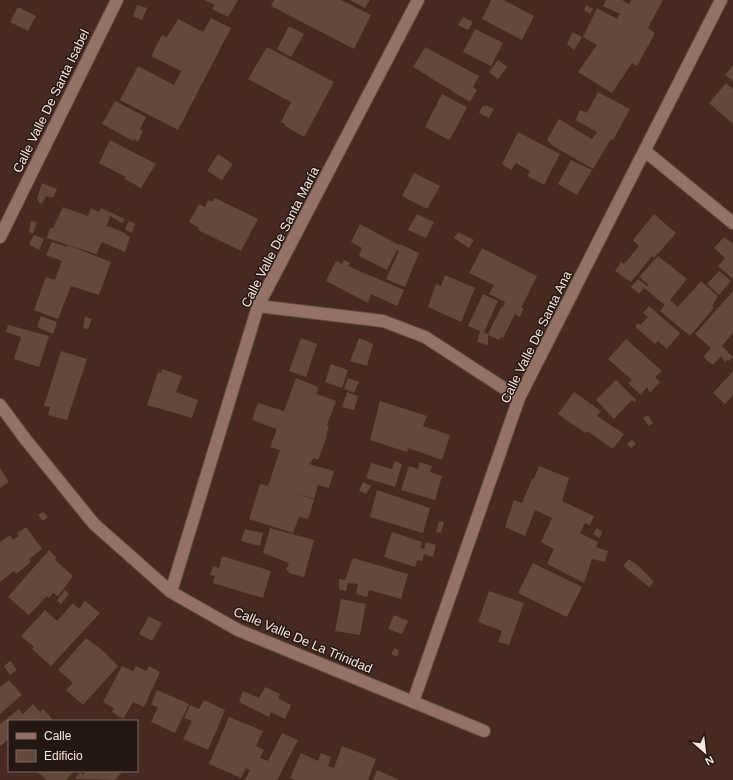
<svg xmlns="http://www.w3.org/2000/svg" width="733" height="780" viewBox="0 0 733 780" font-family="Helvetica,sans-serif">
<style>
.building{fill:#614a3a}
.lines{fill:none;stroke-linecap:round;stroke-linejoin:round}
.street-casing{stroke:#62493f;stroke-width:14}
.street{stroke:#937265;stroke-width:12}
.labels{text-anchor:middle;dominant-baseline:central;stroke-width:3;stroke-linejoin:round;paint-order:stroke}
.street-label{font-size:13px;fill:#fae7e0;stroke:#241712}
</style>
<rect width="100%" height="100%" fill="#462a1f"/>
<!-- building -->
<g class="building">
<polygon points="204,0 238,0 228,17 212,9 215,5"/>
<polygon points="274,0 341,0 371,15 354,49 271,6"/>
<polygon points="350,0 370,0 365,8"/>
<polygon points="491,0 504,0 534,16 522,40 482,19"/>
<polygon points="606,0 622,0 629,4 631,0 663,0 648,28 655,33 637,66 632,63 612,93 578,72 597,45 583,37 597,8 617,19 620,14 603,6"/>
<polygon points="137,5 147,8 142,20 133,16"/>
<polygon points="586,5 593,9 590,14 584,10"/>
<polygon points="18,7 36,16 28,31 10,22"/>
<polygon points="463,17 473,22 468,30 458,25"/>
<polygon points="211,18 231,28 178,130 120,100 138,66 174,85 181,71 151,56 162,35 167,37 178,19 203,32"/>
<polygon points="289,26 304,34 291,57 277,49"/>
<polygon points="475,29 503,43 491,66 463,52"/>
<polygon points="573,32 582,37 574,50 567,44"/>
<polygon points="267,47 334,82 304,137 285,126 285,124 281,122 291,102 248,79"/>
<polygon points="425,47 479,76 473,87 477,90 470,102 413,67"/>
<polygon points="498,60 507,67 498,79 489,72"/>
<polygon points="733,65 733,81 725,75"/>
<polygon points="726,83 733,89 733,124 709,103"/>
<polygon points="598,92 630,109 613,140 611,139 593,169 553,146 547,140 559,119 592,139 597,132 575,120 580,110 587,113"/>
<polygon points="442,94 467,107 454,132 449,140 425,127"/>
<polygon points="115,101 146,117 140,129 143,131 138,142 134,139 133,141 102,124"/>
<polygon points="483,105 485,107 486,105 494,109 489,118 479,113"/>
<polygon points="518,132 560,154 544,185 528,176 530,171 516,163 511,170 502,164"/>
<polygon points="110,140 156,164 141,188 125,179 126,177 99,163"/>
<polygon points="218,154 233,164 222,180 207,171"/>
<polygon points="571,160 592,170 577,195 558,184"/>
<polygon points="414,173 440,186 427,209 402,196"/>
<polygon points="42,183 57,189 53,198 46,196 42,204 38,202 39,200 37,199"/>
<polygon points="215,198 258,219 241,251 198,230 199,228 189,222 199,204 205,207 208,200 212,202"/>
<polygon points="63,207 88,216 91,208 99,212 101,208 125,219 122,223 110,216 106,228 108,226 127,234 126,235 130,237 125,252 102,242 96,254 47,238 50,228 53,228"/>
<polygon points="417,214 434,222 426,238 408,230"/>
<polygon points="654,214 676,233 654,258 652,256 631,282 615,271 621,262 624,264 639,246 633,240"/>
<polygon points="31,221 37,222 33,234 29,232"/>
<polygon points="129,221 135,224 132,233 125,229"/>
<polygon points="360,224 399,245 400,244 419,253 405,287 386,279 399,251 397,250 387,270 359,256 362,248 351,242"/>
<polygon points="458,232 474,240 469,248 454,238"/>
<polygon points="34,235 44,239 39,250 29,244"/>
<polygon points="724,237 733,244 733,279 718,266 725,258 714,248"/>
<polygon points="52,242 67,247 68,245 111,262 99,295 71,286 58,319 34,310 46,277 55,280 62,261 46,255"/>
<polygon points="482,248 537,276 521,308 524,308 520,317 515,314 503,338 501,337 499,340 488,335 488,345 477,342 480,331 468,326 483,294 498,301 484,332 488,334 502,306 503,307 505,302 489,294 494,285 469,273"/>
<polygon points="658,256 687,279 670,300 678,307 701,281 718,296 712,306 714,308 690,336 660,311 665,305 644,288 639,294 631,287 638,279 647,286 649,285 639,277"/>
<polygon points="344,260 350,263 348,266 404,290 397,306 371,294 368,303 326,281 336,261 342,264"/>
<polygon points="719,271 731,281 719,295 707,284"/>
<polygon points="445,275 475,288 461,322 428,307 436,284 441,286"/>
<polygon points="733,291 733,333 722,346 733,357 729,361 727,360 725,362 721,356 713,365 703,357 711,348 695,334"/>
<polygon points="649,306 680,333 667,349 658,341 655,344 635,327 638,323 640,325 648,317 643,313"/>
<polygon points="41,316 57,322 53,334 37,327"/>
<polygon points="85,317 92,319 88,329 83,328"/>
<polygon points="8,325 49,336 39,367 14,359 21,337 6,332"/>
<polygon points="301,338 317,344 306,377 289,371"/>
<polygon points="359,338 373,344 367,366 350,361"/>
<polygon points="626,339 662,371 655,377 660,382 650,393 647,387 641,395 628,383 632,380 608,359"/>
<polygon points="61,351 87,359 67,420 48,415 50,407 44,406"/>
<polygon points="331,364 348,370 342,388 325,382"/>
<polygon points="162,369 182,376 176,392 198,400 192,418 147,405 158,372 161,373"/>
<polygon points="733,371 733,395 725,404 713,393"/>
<polygon points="296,378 318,387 317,394 336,401 327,425 329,426 326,435 327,436 318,460 314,458 309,464 334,471 329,488 318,485 314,499 297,493 314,500 308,519 299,517 293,533 249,519 260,484 268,486 280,450 270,447 277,429 252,420 258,403 284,411"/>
<polygon points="348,378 359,382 354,393 344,389"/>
<polygon points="616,380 636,400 634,402 632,400 614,419 596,400"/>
<polygon points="347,392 358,396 354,410 342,407"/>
<polygon points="574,392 601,411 597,416 624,434 613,449 587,431 585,433 558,414"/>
<polygon points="380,401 427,416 423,426 450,435 442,460 408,448 407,452 370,440"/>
<polygon points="648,415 653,423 649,426 643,418"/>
<polygon points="632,440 636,444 631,448 627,444"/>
<polygon points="395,461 402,464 395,487 366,478 371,463 392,469"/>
<polygon points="419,462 432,466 430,472 442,476 435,500 401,490 409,466 418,469"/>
<polygon points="539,466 569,478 562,501 594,516 590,525 585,523 580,533 598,542 596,547 608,551 605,562 592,559 584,583 547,564 554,549 541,542 552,518 535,510 525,536 505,527 514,500 522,503 532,479 534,479"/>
<polygon points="0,468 9,482 0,488"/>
<polygon points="363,482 371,486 366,494 359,491"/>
<polygon points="377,490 430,508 423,533 370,517"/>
<polygon points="43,512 48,517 43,521 38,515"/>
<polygon points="439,521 444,522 441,533 436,532"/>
<polygon points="26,527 42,549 29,559 31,562 16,574 14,571 0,582 0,542 10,535 13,540 19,536 17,533"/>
<polygon points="270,528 314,540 304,577 288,573 289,571 286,570 289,563 263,553"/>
<polygon points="597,528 602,532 600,538 593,534"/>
<polygon points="245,529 263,533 260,546 241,541"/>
<polygon points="392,532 422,542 421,548 424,549 426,542 436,545 433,557 424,554 422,561 417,560 415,567 384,557"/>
<polygon points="49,550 57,558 55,560 73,576 58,596 53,593 49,598 47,596 29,615 8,597"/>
<polygon points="222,556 271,571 263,598 213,583 215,576 210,575 213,566 219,568"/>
<polygon points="353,558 408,574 401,599 369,590 367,597 356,594 358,584 348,583 346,591 339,589 339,579 345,580"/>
<polygon points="629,559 641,568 654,582 649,587 623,566"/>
<polygon points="533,563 582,587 567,617 518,593"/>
<polygon points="65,590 69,594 61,604 57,600"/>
<polygon points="489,591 524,603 509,645 498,642 502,631 478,622"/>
<polygon points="341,599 366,604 360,635 335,631"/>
<polygon points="85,601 100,613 51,666 32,649 34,647 21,636 45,610 57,621 73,603 79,609"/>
<polygon points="394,615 408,621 402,634 388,629"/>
<polygon points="149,616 162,623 152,641 139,634"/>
<polygon points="86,638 102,650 118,666 83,705 66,690 73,683 58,670"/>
<polygon points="395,648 399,651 397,657 391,654"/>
<polygon points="10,661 17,670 10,675 4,666"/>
<polygon points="122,666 133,671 136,666 146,671 149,666 160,672 144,707 133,702 123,719 112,712 114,708 103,702"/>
<polygon points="9,680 22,695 0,714 0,687"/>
<polygon points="265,687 280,694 278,698 291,705 285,719 271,712 269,717 239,702 243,691 259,698"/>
<polygon points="157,690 189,704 175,733 151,722 158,707 151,705"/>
<polygon points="204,700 225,710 208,750 183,739 192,721 184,718 190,705 199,709"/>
<polygon points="33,704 40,712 43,709 54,721 9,721 9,739 0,746 0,724 19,709 23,714"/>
<polygon points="229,717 263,731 256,746 264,750 260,758 268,761 282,733 298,740 277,780 245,780 250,770 246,768 241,778 209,764"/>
<polygon points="342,746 376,759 368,780 295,780 290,778 301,753 318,761 321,753 331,757 328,766 334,768"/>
<polygon points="377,770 399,780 373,780"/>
<polygon points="36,771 74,771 66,780 47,780"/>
<polygon points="86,771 121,771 122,772 115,780 75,779 80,772 83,775"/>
</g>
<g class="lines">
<!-- street casing -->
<g class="street-casing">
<g id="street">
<polyline points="645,151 733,223"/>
<polyline points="0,237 117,0"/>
<polyline points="258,306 383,321 425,337 519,398"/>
<polyline points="0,405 26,440 94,524 171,592 238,630 484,731"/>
<polyline points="171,592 258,306 418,0"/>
<polyline points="413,702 519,398 721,0"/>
</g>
</g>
<!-- street -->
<use href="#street" class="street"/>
</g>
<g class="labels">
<!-- street labels -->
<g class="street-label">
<text transform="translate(51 101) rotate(-64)">Calle Valle De Santa Isabel</text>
<text transform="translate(280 237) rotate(-63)">Calle Valle De Santa María</text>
<text transform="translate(536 337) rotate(-64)">Calle Valle De Santa Ana</text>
<text transform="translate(303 640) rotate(23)">Calle Valle De La Trinidad</text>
</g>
</g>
<!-- legend -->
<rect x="8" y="720" width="130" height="52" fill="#241712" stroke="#7a6a64"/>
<rect x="16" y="733" width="20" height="6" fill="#937265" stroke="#7a6a64"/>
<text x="44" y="740" font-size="12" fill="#fae7e0">Calle</text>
<rect x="16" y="750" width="20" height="12" fill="#614a3a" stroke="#7a6a64"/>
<text x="44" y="760" font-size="12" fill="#fae7e0">Edificio</text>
<!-- north arrow -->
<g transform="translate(705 752) rotate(152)" stroke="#241712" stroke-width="3" paint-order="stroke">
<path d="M0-3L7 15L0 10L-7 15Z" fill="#fae7e0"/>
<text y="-6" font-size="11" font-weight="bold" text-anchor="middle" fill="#fae7e0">N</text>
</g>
</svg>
